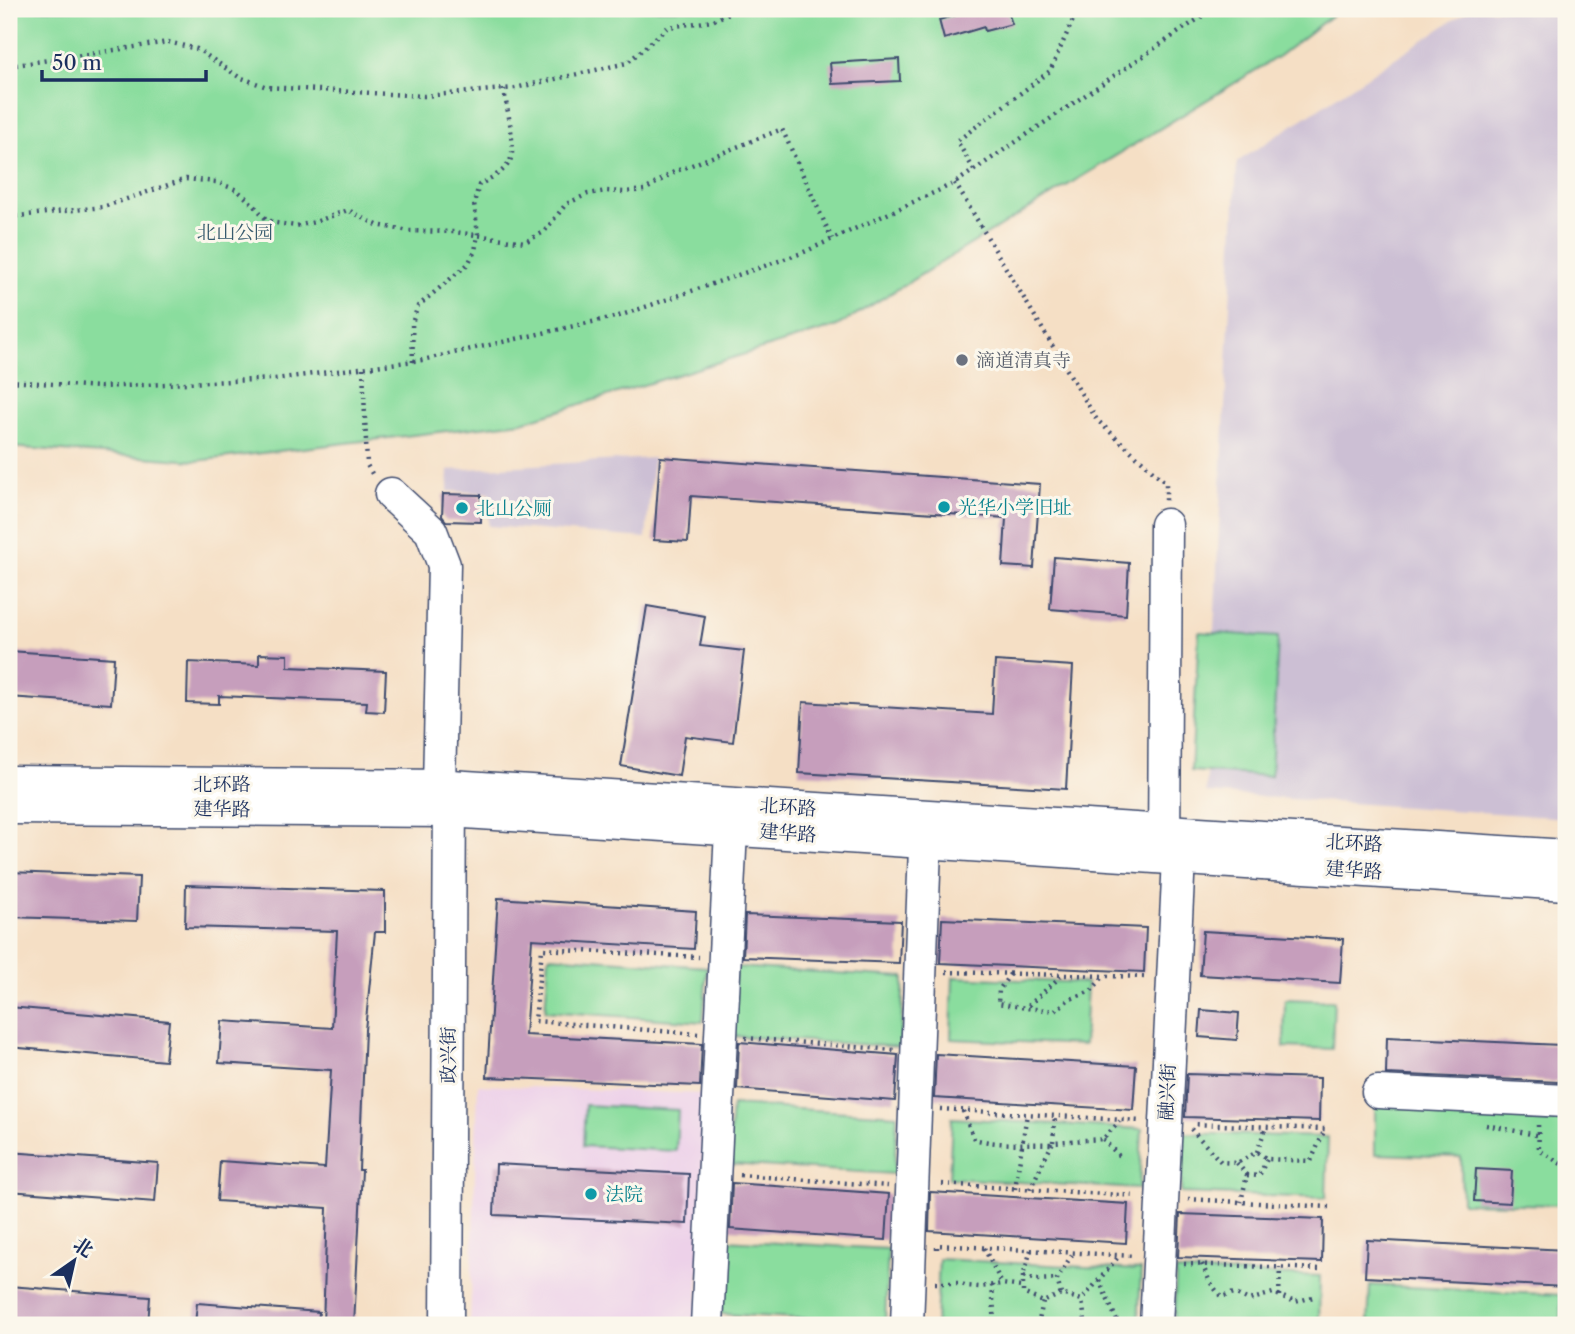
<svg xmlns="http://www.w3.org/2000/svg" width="1575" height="1334" viewBox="0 0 1575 1334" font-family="'Libre Caslon Text','Noto Serif SC',serif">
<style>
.built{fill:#edd1e9}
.industrial{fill:#ccbfd4}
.green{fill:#8add9e;stroke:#52867e;stroke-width:2}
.building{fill:#c69ebc}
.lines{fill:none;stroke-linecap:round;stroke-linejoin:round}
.minor-casing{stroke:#3c496d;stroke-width:35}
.path{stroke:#3c496d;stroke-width:4.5;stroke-dasharray:2 5;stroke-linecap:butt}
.minor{stroke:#fff;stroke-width:32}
.worship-dot{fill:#6b7280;stroke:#fbf7ec;stroke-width:2.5}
.culture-dot{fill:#0f9aa8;stroke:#fbf7ec;stroke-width:2.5}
.labels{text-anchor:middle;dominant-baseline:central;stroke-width:6;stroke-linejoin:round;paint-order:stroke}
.park-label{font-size:19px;fill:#375a6e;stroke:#fbf7ec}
.worship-label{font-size:19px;fill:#5b616d;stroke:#fbf7ec;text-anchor:start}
.culture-label{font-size:19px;fill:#0d838f;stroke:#fbf7ec;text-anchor:start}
.street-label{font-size:19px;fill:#1b2f5e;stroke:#fbf7ec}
</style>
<rect width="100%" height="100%" fill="#fbf7ec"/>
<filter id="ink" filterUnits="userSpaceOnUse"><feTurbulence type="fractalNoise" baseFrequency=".0143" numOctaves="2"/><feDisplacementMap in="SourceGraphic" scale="14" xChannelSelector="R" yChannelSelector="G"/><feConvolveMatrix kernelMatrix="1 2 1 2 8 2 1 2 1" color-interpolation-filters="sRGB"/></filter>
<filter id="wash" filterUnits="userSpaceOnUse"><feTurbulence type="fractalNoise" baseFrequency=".00686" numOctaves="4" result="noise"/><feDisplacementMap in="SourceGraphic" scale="28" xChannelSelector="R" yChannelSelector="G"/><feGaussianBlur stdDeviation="1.57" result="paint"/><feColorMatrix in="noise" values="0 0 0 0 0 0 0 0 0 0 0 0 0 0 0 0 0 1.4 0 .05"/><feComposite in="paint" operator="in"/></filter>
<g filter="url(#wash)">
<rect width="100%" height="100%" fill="#f5dfc5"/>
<!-- built -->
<polygon class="built" points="478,1085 705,1094 697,1325 470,1325"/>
<!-- industrial -->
<g class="industrial">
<polygon points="1470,9 1566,9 1566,818 1206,793 1237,162"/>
<polygon points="653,458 646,538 488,526 489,493 448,491 449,470"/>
</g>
<!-- green -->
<g class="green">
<polygon points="9,9 1340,9 1279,56 837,326 522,422 196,461 9,447"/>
<polygon points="1199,632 1278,637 1271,776 1191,771"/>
<polygon points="549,956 707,967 703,1022 545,1011"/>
<polygon points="735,967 904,977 900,1047 731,1036"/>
<polygon points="953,977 1087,983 1084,1045 951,1039"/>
<polygon points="1285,999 1334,1001 1332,1049 1284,1047"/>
<polygon points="1375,1098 1566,1107 1566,1205 1462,1203 1461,1157 1375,1154"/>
<polygon points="585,1105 678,1110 676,1151 583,1146"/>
<polygon points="732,1105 897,1115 894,1174 728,1164"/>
<polygon points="952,1118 1142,1129 1139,1189 949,1178"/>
<polygon points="1183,1133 1328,1137 1326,1198 1181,1193"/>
<polygon points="725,1240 888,1249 885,1323 721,1314"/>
<polygon points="939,1259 1141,1270 1138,1325 936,1325"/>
<polygon points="1176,1271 1320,1276 1319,1325 1174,1323"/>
<polygon points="1370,1285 1561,1295 1560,1325 1368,1325"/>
</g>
<g id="blocks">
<!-- building -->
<g class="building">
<polygon points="976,9 1007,9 1012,24 985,31 984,27 944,39 939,20"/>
<polygon points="899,59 900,81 832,84 830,63"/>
<polygon points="660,457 1040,484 1034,568 1003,566 1006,518 691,496 688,542 654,540"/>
<polygon points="443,494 481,495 481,522 446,521 442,516"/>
<polygon points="1054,557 1129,563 1126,615 1050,609"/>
<polygon points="647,606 705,616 700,646 744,651 733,742 685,736 679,776 621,766"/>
<polygon points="9,651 114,658 111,704 9,697"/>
<polygon points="259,654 288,655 288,667 386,671 384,712 366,711 367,702 219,696 219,704 187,703 188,662 259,665"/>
<polygon points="995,661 1073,666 1066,789 799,773 803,702 992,714"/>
<polygon points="9,872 139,877 137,921 9,917"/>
<polygon points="186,885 385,891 385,932 375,932 365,1030 359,1170 362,1170 354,1325 323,1325 327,1208 217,1201 220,1161 325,1168 331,1070 219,1063 222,1021 332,1028 337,931 185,927"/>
<polygon points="498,898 696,911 694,949 532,939 525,1035 702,1044 700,1086 487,1077"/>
<polygon points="745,915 901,921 899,963 743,957"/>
<polygon points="942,919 1146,928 1144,972 940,963"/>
<polygon points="1203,931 1343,939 1340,983 1200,975"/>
<polygon points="9,1007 169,1021 165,1061 9,1047"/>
<polygon points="1201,1010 1239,1013 1237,1040 1199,1037"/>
<polygon points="1387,1037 1561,1045 1559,1082 1386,1074"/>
<polygon points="739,1042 898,1055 895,1101 737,1089"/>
<polygon points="936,1054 1136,1066 1133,1110 934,1098"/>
<polygon points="1187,1074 1320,1078 1319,1121 1185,1117"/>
<polygon points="9,1152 158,1163 155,1202 9,1191"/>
<polygon points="496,1164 689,1174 687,1224 494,1215"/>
<polygon points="1476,1169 1512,1171 1510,1203 1474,1201"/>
<polygon points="732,1183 889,1194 886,1240 730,1229"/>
<polygon points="930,1192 1128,1204 1126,1243 929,1231"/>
<polygon points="1180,1214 1323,1219 1322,1262 1178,1257"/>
<polygon points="1367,1240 1566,1250 1566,1287 1365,1277"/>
<polygon points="9,1286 150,1297 148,1325 9,1325"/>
<polygon points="197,1303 319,1312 318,1325 195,1325"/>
</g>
</g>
</g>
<g filter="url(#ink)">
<use href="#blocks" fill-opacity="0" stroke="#3c496d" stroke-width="2"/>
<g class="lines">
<!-- minor casing -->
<g class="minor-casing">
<g id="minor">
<polyline points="391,494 431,531 444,565 439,786"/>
<polyline points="9,782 450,786 1566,856"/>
<polyline points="9,808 449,811 1566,884"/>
<polyline points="1164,853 1166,525"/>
<polyline points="1378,1092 1566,1101"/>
<polyline points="447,1325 450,791"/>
<polyline points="707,1325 731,830"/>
<polyline points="907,1325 926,821"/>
<polyline points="1156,1325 1179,858"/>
</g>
</g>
<!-- path -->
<g class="path">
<polyline points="9,66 168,42 197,49 239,77 267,87 424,96 515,88 627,63 668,27 712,21 738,9"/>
<polyline points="974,170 957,141 1050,71 1078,9"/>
<polyline points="955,183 1097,420 1166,483 1166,501"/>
<polyline points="9,217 103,207 186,179 216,182 237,190 254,205 266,219 276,223 296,226 315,222 348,210 377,225 409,231 455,232 525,242 544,232 566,204 588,194 606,191 625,192 645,190 674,172 782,129 832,239"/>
<path d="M413,362l-1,-39 6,-17 50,-42 7,-13 3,-17 -4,-31 5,-18c10,-6 26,-13 31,-24 7,-16 -4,-54 -6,-72"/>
<polyline points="363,368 367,465 374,477"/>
<polyline points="9,381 100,387 275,379 422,360 619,316 802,253 955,183 1213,9"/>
<polyline points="946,972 1147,977"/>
<polyline points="1010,974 999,990 998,1003 1026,1008"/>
<polyline points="1061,976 1026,1008 1055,1011 1068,1000 1091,991 1104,976"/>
<polyline points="698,1034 535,1021 542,949 699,957"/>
<polyline points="745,1038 894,1050"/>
<polyline points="940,1109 1141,1121"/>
<path d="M963,1111l11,28c26,7 51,4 78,5"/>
<polyline points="1486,1125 1536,1135"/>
<polyline points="1538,1125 1539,1150 1566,1167"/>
<polyline points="1191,1129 1221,1162 1237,1163 1257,1152 1267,1159 1311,1161 1325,1129 1192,1124"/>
<polyline points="1103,1139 1121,1158"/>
<polyline points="1053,1142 1055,1116"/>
<polyline points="1257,1152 1266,1127"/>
<polyline points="1237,1163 1247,1175 1241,1202"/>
<polyline points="740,1175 888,1186"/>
<polyline points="1247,1175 1259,1176 1267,1159"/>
<polyline points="942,1184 1137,1196"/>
<polyline points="1015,1189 1027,1114"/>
<polyline points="1030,1189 1053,1142 1103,1139 1120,1121"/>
<polyline points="1188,1199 1329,1207"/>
<polyline points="984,1248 1002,1284"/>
<polyline points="937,1249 937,1245 1134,1256"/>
<polyline points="1031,1250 1023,1276 1036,1280 1057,1279"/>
<polyline points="1184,1264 1322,1269"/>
<polyline points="1202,1264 1210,1282 1221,1297 1234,1293 1249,1300 1273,1293 1295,1302 1313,1297"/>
<polyline points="1023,1276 1023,1293 1043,1302 1061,1294 1082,1300 1119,1256"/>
<polyline points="1099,1280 1119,1325"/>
<polyline points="935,1283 959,1283 967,1286 979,1287 1002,1284 1022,1287"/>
<polyline points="992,1285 995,1325"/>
<polyline points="1061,1294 1057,1279 1073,1253"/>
<polyline points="1279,1296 1280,1267"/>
<polyline points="731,1323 765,1325"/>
<polyline points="1038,1325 1043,1302"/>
<polyline points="1081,1325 1085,1321 1082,1300"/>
</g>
<!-- minor -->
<use href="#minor" class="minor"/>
</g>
</g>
<!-- markers -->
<circle class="worship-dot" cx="962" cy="360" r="7"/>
<g class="culture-dot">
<circle cx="944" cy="507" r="7"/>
<circle cx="462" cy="508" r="7"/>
<circle cx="591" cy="1194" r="7"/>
</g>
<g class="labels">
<!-- park labels -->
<g class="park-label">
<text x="235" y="232">北山公园</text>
</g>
<!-- worship labels -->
<g class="worship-label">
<text x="976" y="360">滴道清真寺</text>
</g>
<!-- culture labels -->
<g class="culture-label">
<text x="958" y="507">光华小学旧址</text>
<text x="476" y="508">北山公厕</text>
<text x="605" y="1194">法院</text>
</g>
<!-- street labels -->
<g class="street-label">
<text x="222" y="784">北环路</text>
<text transform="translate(788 807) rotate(4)">北环路</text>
<text transform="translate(222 809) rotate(1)">建华路</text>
<text transform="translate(788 833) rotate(4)">建华路</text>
<text transform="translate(1354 843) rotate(3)">北环路</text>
<text transform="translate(1354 870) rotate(4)">建华路</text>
<text transform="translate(448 1055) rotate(-90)">政兴街</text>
<text transform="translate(1167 1092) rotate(-87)">融兴街</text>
</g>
</g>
<!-- margin -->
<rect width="1575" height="1334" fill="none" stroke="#fbf7ec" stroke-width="35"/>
<!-- north arrow -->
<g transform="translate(74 1261) rotate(34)" stroke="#fbf7ec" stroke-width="5" paint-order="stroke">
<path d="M0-5L12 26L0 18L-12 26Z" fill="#1b2f5e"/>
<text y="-10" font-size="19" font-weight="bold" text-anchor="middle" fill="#1b2f5e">北</text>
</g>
<!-- scale -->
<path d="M42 70v10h164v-10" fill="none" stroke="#1b2f5e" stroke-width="3.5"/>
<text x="52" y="70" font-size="21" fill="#1b2f5e" stroke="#fbf7ec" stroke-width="5" paint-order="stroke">50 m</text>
</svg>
